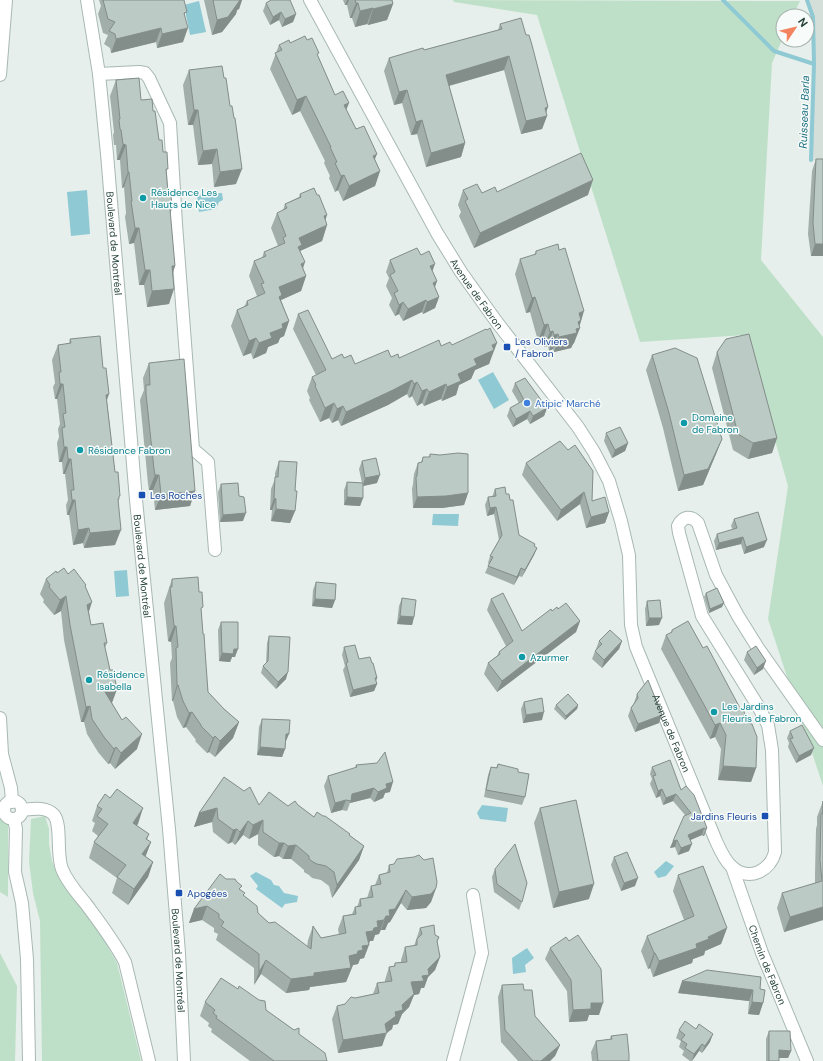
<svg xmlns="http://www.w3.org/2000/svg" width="823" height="1061" viewBox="0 0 823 1061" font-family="'DM Sans',sans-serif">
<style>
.built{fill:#d4dfda}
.green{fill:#bfe0c8}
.water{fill:#8ec9d4}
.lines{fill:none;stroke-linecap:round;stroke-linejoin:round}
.stream{stroke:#8ec9d4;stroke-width:4}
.minor-casing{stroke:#a8b8b2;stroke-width:14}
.tertiary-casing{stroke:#a8b8b2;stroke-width:14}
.minor{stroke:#fff;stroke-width:12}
.tertiary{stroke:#fff;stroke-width:12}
.wall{fill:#a1aea9}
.shaded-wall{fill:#838d89}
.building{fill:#bbcac4;stroke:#838d89}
.culture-dot{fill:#0f9aa8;stroke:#f7fbf9;stroke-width:1.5}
.transit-dot{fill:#1a4fb4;stroke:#f7fbf9;stroke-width:1.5}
.shop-dot{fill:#3f7fe0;stroke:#f7fbf9;stroke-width:1.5}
.labels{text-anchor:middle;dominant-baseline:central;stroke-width:3;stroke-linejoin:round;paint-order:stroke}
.culture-label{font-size:10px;fill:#0d838f;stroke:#f7fbf9;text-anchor:start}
.street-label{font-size:10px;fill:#24423a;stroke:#f7fbf9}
.transit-label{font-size:10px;fill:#164399;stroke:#f7fbf9;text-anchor:start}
.shop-label{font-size:10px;fill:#366cbe;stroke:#f7fbf9;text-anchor:start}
.water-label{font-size:11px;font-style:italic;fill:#1c6f80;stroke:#f7fbf9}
</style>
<rect width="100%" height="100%" fill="#e6efeb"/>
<!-- built -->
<polygon class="built" points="807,0 823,0 823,161 811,160 814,64 813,17"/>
<!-- green -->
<g class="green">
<polygon points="453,0 800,1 793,16 783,16 783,38 772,63 761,260 823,337 823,786 768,619 788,486 745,335 640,342 537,15 454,2"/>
<polygon points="0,812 8,821 8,897 0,892"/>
<polygon points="45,816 49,829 49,844 52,861 59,878 102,937 117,963 141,1061 42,1061 40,921 33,893 29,862 31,819"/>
<polygon points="0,953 17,986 15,1061 0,1061"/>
</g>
<!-- water -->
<g class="water">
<polygon points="199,1 206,32 190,35 184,5"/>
<polygon points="87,190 90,234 71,236 67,192"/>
<polygon points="222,193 223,200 219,202 216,209 199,212 197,195"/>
<polygon points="493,372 509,400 494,409 478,380"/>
<polygon points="433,514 459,514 458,526 432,525"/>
<polygon points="127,570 129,596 116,597 114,571"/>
<polygon points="482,805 508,808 506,822 480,819 477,813"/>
<polygon points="666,861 674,866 666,876 658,878 654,872"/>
<polygon points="256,872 271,880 274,885 279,886 284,893 298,896 297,902 285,904 282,908 256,889 258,886 250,876"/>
<polygon points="527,948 534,958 525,965 526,972 513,974 512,958"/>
</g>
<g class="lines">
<!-- stream -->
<g class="stream">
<polyline points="723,0 774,51 814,64 811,160"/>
<polyline points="807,0 813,17 814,64"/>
</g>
<!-- minor casing -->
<g class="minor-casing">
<g id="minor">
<path id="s1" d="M87,0l12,74 8,80 29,346 33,329 10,124 5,108"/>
<polyline points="99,74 139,72 145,73 149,78 170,123 176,224 193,449 208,462 215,550"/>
<path d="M22,810c10,-1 24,-4 32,5 8,10 2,39 8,54 5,13 15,24 24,35 14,19 28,37 39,58l24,99"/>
<path id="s2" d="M732,867l30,86 45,108"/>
<polyline points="453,1061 482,953 473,895"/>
</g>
</g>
<!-- tertiary casing -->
<g class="tertiary-casing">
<g id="tertiary">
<path id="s3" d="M310,0l127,233 24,39 35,49 82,106 16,25 15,29 12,40 8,34 2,70 5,22 80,194c4,9 9,20 16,26 17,15 38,4 43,-15l-3,-102 -4,-25 -10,-19 -56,-90 -23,-83 -1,-7c5,-10 13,-11 20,-3l18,52 22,41 20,32 65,92"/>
<polyline points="0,75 6,0"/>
<polyline points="0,718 2,754 11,788 12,802"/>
<circle cx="13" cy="810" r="9"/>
<polyline points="14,819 16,829 15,872 22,903 27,959 29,1061"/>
</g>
</g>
<!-- minor -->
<use href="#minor" class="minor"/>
<!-- tertiary -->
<use href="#tertiary" class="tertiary"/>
</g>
<!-- wall -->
<g class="wall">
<polygon points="99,0 184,0 185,17 183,42 157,48 156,42 111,53 110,48 104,44 108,35 103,33 98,14 101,6"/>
<polygon points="204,0 242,0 239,9 237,10 236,14 222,32 212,35"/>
<polygon points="343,0 392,0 393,4 387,20 368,25 367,24 355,27 352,18 350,18 347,5 345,5"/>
<polygon points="266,3 296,14 293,22 282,27 279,20 270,25 263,11"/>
<polygon points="500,24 546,113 547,116 542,129 521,134 504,70 449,86 465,143 461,157 426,167 417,134 411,135 402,103 394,105 384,71 389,58 424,50 498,30"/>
<polygon points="290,43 318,57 335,95 346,109 356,129 375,159 380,171 375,186 343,201 338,190 335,192 329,178 330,176 324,163 325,161 300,111 292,115 270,69 279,45"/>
<polygon points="189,70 236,184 214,187 212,164 198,165 193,125 188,125 183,85"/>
<polygon points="116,80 141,100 153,111 159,140 163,152 166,173 168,193 172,209 170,214 175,266 173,273 169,304 147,307 144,285 139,285 134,243 129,244 125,217 126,213 124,187 122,188 120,160 117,160 116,145 114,145 113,135 114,132 110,96"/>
<polygon points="816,159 823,159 823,256 811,256 808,234 812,171"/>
<polygon points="463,190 482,193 497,192 588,195 474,248 459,216 461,212 458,205"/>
<polygon points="300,194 325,220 327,225 322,241 300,251 303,268 306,276 301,291 281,300 289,321 284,336 280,338 278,343 268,347 266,353 253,359 251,353 243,356 231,326 237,310 244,307 247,301 257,297 257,296 249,276 254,261 262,258 264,252 278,246 271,228 277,213 283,210 285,204 299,197"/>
<polygon points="536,251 581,319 581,320 574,343 573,344 571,348 554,352 553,349 549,351 548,346 544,347 542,340 538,341 530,312 526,313 515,274 520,259 534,255"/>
<polygon points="421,255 432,271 437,281 435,287 439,297 435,308 423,314 422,312 403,321 399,314 395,316 389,305 392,298 386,286 389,278 386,272 390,260"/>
<polygon points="298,314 332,359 344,358 355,364 391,357 399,358 441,346 452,345 492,357 491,357 489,364 475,370 471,379 459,385 456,395 442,401 441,399 424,406 422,403 417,406 412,396 409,398 407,394 388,405 341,426 338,420 332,423 329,418 320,422 309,400 310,398 307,391 312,377 316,375 293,329"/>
<polygon points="70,339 107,401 115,472 119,498 118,503 115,545 84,548 83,543 73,545 69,515 67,515 66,505 68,500 65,474 63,474 62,462 59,462 57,443 59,437 58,429 60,424 57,399 55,399 53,387 55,383 52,360 58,345 69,344"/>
<polygon points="717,352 777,438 772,453 748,459 733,450 712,368"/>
<polygon points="652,355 722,439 716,454 703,485 678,491 663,428 646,370"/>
<polygon points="149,363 195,491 190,506 155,510 153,490 149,490 148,484 140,400 144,390 143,378"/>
<polygon points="515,383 547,408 544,416 530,424 527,419 513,427 507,416 510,408 519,403 512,391"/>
<polygon points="606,433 628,443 625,451 612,458 604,441"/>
<polygon points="560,441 592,501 609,512 605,523 586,528 580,504 557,521 522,475 526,463"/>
<polygon points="430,454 468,493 464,505 442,508 413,508 412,489 413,484 414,474 418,463 421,462 423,457 429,457"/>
<polygon points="279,461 295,491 295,511 290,523 271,521 272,510 270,510 271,489 275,479 275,473"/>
<polygon points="362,461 377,483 363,486 363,498 360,506 344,505 344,490 347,482 362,483 359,469"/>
<polygon points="221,484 239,496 243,521 220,522 218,492"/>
<polygon points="495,489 506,494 510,500 519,535 537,548 534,555 522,577 519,576 514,585 485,573 489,564 488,563 490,556 499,540 494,514 487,516 485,505 488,497 492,497"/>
<polygon points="734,519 764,547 744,554 741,544 716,550 714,541 717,534 733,530 731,526"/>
<polygon points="57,573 68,574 86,585 85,587 89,612 91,625 107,643 105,648 110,670 117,689 112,703 137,749 115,769 110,763 108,764 98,752 87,734 84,722 81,722 64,640 61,611 54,615 43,602 44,600 40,594 46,579"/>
<polygon points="172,579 201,612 208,692 224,709 239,722 233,738 215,757 209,752 207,753 195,741 196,740 186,727 183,728 177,717 173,701 172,701 170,663 172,658 171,642 168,641 164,603"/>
<polygon points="316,582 335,600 332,608 312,606 313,590"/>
<polygon points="706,593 722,607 709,613 704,597"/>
<polygon points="402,598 414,617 412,625 397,624 399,606"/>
<polygon points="491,599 522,631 552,611 558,609 580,621 576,632 497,692 484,674 488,663 497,656 499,652 506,646 487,610"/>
<polygon points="647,601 659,625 646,626 645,609"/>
<polygon points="221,622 235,657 232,657 230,662 219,661 218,630"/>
<polygon points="672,630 756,768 751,782 718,780 721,749 715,737 710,739 661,649 666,635 671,633"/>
<polygon points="269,636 286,679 276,689 261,673 263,666 266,664 267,643"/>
<polygon points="599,641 622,641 619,649 602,668 592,659 595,651 596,649"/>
<polygon points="344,647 359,659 372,663 377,678 376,681 377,684 374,691 350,697 343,670 345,666 342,655"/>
<polygon points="747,652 763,669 754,675 744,660"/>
<polygon points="637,694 659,723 635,732 628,716 631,708 634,703"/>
<polygon points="524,702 542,720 523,723 521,709"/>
<polygon points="556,705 578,705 577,709 565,720 554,709"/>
<polygon points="262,719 286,741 285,749 282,757 257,755 259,727"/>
<polygon points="790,731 811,755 796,763 788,747 789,743 787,738"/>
<polygon points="498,764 518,772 525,797 522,805 484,797 488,775 491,767 496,768"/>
<polygon points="356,765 390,792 385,793 383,798 374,802 370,798 350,803 347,811 342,810 331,813 324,786 328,776 355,768"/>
<polygon points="652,767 681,790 707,828 704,836 703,836 702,835 690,840 689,851 678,855 675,847 670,848 685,815 673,801 663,805 660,796 656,798 650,784 652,779 650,774"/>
<polygon points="224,777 259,805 288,806 298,805 314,817 323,816 364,846 359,860 332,898 329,886 321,880 312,878 309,875 304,872 304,870 291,859 283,859 279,856 274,857 258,845 258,834 249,839 243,835 235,845 232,842 228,844 213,832 212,822 194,827 199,813"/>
<polygon points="823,801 823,920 784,932 777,908 782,893 815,883 815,875 816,829 817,825 817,817"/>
<polygon points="97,806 138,824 136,825 149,834 147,840 151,842 145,856 153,862 148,877 128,905 112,893 117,878 89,858 94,842 98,836 92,831 95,823 92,821"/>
<polygon points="540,808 589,899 553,908 534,823"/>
<polygon points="614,857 635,886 621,891 611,865"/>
<polygon points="389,865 436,888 431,902 426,908 407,910 401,903 390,922 388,923 385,930 381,930 379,934 375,935 373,941 370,941 364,958 360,959 358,964 353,965 346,982 310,987 309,990 286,993 261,974 254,985 254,968 216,940 218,934 214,932 214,928 202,920 189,923 194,909 240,889 244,896 258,913 269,923 307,947 308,940 313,926 321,938 339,935 338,929 343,916 352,914 355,907 357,907 360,899 367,898 371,886 375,885 379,875 387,873"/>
<polygon points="495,869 522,902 519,910 494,892 492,877"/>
<polygon points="678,875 727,928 721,944 705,951 704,955 693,959 692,963 653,977 650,968 648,969 641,951 647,936 684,920 673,891"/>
<polygon points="420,928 435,935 439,937 437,943 440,957 435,970 428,977 424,988 421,988 419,994 414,995 409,1007 402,1014 398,1024 393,1025 392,1029 387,1033 382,1046 338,1053 332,1019 337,1006 345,1004 355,998 373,994 377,983 385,982 385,980 389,967 394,966 395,963 401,962 401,960 405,947 414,946"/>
<polygon points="569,941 599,1015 589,1015 587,1021 569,1022 567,991 545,959 550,948"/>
<polygon points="502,985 535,1016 560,1045 555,1056 550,1061 518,1061 501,1042 498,997"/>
<polygon points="760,989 763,1003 759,1015 748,1014 749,1001 678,993"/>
<polygon points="205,1002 266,1010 299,1034 327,1061 250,1061 211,1032 212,1029 208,1026 209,1023 200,1016"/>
<polygon points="679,1030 710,1042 702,1053 699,1051 692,1061 690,1061 682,1055 684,1051 679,1047 681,1041 676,1038"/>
<polygon points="769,1031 791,1051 788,1058 779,1058 779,1061 766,1061 766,1039"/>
<polygon points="611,1036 629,1061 592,1061 591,1052 596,1041 610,1039"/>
</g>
<!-- shaded-wall -->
<g class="shaded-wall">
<polygon points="239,0 242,0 239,9 237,10 236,14 222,32 212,35 217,20"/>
<polygon points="347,0 349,0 347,5 345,5"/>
<polygon points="356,3 358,3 352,18 350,18"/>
<polygon points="393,4 387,20 368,25 373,9"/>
<polygon points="373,8 367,24 355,27 360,11"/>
<polygon points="281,12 279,20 270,25 273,17"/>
<polygon points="296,14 293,22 282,27 285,19"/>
<polygon points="161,28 156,42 111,53 116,39"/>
<polygon points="188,28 183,42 157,48 162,34"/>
<polygon points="509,56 504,70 441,88 446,75"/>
<polygon points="407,90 402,103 394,105 399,92"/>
<polygon points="306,96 300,111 292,115 297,100"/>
<polygon points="349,103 343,118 344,105"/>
<polygon points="548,107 545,116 547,116 542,129 521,134 526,121 545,108"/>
<polygon points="194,110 198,110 193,125 188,125"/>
<polygon points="422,120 417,134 411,135 416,122"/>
<polygon points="465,143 461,157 426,167 431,153"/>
<polygon points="123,144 126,145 120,160 117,160"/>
<polygon points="217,149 212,164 198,165 203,151"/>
<polygon points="377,154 371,169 373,156"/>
<polygon points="242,169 236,184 214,187 220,172"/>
<polygon points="380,171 375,186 343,201 349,186"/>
<polygon points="128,172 129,172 124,187 122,188"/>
<polygon points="344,175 338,190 335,192 341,176"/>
<polygon points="593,180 588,195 474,248 480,233"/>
<polygon points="327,215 323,228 327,225 322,241 300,251 297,260 299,238 324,216"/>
<polygon points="135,228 139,228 134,243 129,244"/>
<polygon points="815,244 823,244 823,256 811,256"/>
<polygon points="305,262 300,278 301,264"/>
<polygon points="435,264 431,275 430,266"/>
<polygon points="172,266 175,266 170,281"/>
<polygon points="145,270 150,270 144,285 139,285"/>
<polygon points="306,276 301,291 281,300 273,312 279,287"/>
<polygon points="437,281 433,292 433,283"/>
<polygon points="174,289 169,304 147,307 152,291"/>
<polygon points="439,297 435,308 423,314 427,302"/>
<polygon points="535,297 530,312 526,313 532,298"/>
<polygon points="426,300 422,312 403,321 408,309"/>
<polygon points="403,302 399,314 395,316 399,305"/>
<polygon points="584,311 579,328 580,328 574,343 573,344 571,348 554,352 559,337 579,313"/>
<polygon points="289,321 284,336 280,338 278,343 268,347 266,353 253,359 259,343 270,333 282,324"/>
<polygon points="548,324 542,340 538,341 544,325"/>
<polygon points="553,331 548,346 544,347 550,332"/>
<polygon points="558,334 553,349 549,351 554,335"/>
<polygon points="256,338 251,353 243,356 249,341"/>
<polygon points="497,343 489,364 475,370 471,379 459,385 456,395 442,401 447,387 458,374 474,359 492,345"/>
<polygon points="412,380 407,394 388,405 341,426 346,412"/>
<polygon points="417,382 412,396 409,398 414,384"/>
<polygon points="60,384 63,384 57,399 55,399"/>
<polygon points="446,384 441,399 424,406 429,392"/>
<polygon points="427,389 422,403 417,406 422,391"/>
<polygon points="109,394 104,409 106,395"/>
<polygon points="334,403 329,418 320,422 325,408"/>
<polygon points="343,406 338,420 332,423 337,409"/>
<polygon points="547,408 544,416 530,424 533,416"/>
<polygon points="530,411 527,419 513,427 516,419"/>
<polygon points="777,438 772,453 748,459 753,443"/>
<polygon points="722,439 716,454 703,485 678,491 684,475"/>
<polygon points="628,443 625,451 612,458 615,450"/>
<polygon points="64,447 67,447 62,462 59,462"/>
<polygon points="68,459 71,459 65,474 63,474"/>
<polygon points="155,475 159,475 153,490 149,490"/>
<polygon points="380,475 377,483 363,486 365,478"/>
<polygon points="195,491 190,506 155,510 161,495"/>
<polygon points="584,492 580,504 557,521 561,510"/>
<polygon points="468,493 464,505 442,508 413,508 417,497"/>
<polygon points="347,497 363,498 360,506 344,505"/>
<polygon points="274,498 276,499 272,510 270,510"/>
<polygon points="72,500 75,500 69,515 67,515"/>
<polygon points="496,507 494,514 487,516 490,508"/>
<polygon points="276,509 295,511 290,523 271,521"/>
<polygon points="609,512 605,523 586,528 591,517"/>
<polygon points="246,513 243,521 220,522 223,515"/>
<polygon points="89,528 83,543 73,545 78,530"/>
<polygon points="121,530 115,545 84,548 90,533"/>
<polygon points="743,537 741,544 716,550 719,543"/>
<polygon points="767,540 764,547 744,554 746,547"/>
<polygon points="537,548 534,555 522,577 525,570"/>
<polygon points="521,568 519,576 514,585 517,577"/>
<polygon points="66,596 61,611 54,615 60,600"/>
<polygon points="315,599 335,600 332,608 312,606"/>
<polygon points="92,602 87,618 87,605"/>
<polygon points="724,603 722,607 709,613 710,609"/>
<polygon points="400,616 414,617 412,625 397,624"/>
<polygon points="649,618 662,618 659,625 646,626"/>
<polygon points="580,621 576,632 497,692 502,681"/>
<polygon points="174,626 176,626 171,642 168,641"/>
<polygon points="622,641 619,649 602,668 604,660"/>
<polygon points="234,649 238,649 235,657 232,657 230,662 219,661 222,653"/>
<polygon points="766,661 763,669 754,675 757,668"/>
<polygon points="288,672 286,679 276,689 278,682"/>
<polygon points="375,678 377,678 374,685 377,684 374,691 350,697 353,690"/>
<polygon points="177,685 178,685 173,701 172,701"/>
<polygon points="117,689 111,705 105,692"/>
<polygon points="578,705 577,709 565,720 566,716"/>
<polygon points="90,706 84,722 81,722 86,707"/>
<polygon points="192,712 186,727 183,728 189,713"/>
<polygon points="544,712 542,720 523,723 526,715"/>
<polygon points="662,715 659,723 635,732 638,724"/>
<polygon points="239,722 233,738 215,757 220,741"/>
<polygon points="720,723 715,737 710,739 715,725"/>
<polygon points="142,734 137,749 115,769 121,753"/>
<polygon points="286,734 289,734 286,741 283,742"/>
<polygon points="215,736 209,752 207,753 213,738"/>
<polygon points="116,747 110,763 108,764 114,749"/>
<polygon points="260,747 285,749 282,757 257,755"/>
<polygon points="814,748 811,755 796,763 799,756"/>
<polygon points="723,766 756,768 751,782 718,780"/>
<polygon points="393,782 390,792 385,793 383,798 374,802 378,792 386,784"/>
<polygon points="374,788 370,798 350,803 352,794"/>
<polygon points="662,789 660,796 656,798 658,791"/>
<polygon points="676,794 673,801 663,805 666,798"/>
<polygon points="346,800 342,810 331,813 335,803"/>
<polygon points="143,808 138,824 127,838 133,823"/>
<polygon points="217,808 212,822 194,827 199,813"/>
<polygon points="263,820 258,834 249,839 253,825"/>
<polygon points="248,821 243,835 235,845 240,832"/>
<polygon points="704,828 702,835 686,842 688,835"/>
<polygon points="707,828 704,836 703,836 706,829"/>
<polygon points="237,829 232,842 228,844 233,830"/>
<polygon points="677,840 675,847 670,848 673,841"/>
<polygon points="151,842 145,858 142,854"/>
<polygon points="279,843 284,843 279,856 274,857"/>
<polygon points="692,844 689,851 678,855 681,848"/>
<polygon points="296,845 291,859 283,859 288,846"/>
<polygon points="364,846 359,860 332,898 337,885"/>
<polygon points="153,862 148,877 128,905 134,889"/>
<polygon points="638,878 635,886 621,891 624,883"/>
<polygon points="594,884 589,899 553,908 559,892"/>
<polygon points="436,888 431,902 426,908 407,910 412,897"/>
<polygon points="406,890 401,903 390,922 388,923 385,930 381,930 386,916 389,910"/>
<polygon points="207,906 202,920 189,923 194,909"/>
<polygon points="823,907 823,920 784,932 790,917"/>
<polygon points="384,920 379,934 375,935 373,941 370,941 368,945 366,932 377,921"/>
<polygon points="727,928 721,944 705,951 704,955 693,959 692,963 653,977 659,961 696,944 708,937"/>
<polygon points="369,945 364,958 360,959 358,964 353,965 346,982 310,987 309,990 286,993 291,979 314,973 358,951 362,946"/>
<polygon points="654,953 655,953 650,968 648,969"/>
<polygon points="440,957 435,970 428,977 424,988 421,988 419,994 414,995 409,1007 402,1014 398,1024 393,1025 392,1029 386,1033 382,1046 338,1053 343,1040 385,1024 395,1012 411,982 422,976"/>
<polygon points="266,960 261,974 254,985 259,972"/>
<polygon points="682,981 753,990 749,1001 678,993"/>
<polygon points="752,1002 763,1003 759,1015 748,1014"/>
<polygon points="591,1003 603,1003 599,1015 589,1015 587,1021 569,1022 573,1010"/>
<polygon points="713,1034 710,1042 702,1053 705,1046"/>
<polygon points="702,1044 699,1051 692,1061 694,1054"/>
<polygon points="560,1045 555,1056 550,1061 541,1061"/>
<polygon points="779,1050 791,1051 788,1058 776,1058"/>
</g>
<!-- building -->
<g class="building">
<polygon points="103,0 184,0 187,12 184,13 188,28 162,34 161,28 116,39 115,34 109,31 115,22 108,19"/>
<polygon points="213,0 240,0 228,17 217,20"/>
<polygon points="271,0 290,0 296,14 285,19 281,12 273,17 266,3"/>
<polygon points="355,0 392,0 393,4 373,9 373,8 360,11 358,3 356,3"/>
<polygon points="521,18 526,35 529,35 532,45 548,107 545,108 547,116 526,121 509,56 446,75 465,143 431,153 422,120 416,122 407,90 399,92 389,58 423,48 424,50 502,29 500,24"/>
<polygon points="305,36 307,40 312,38 319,53 317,54 335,95 343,91 349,103 344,105 356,129 364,126 377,154 373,156 380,171 349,186 344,175 341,176 335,163 337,162 330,147 331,147 306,96 297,100 275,53 282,50 279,45 289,40 290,43"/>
<polygon points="222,66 224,78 226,78 230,106 232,106 234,118 235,118 242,169 220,172 217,149 203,151 198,110 194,110 189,70"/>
<polygon points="139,78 141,100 152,99 153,111 155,111 159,140 162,140 163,152 167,152 168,169 166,169 168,193 171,193 172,209 170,209 175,266 172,266 174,289 152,291 150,270 145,270 139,228 135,228 131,201 132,201 129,172 128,172 126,145 123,144 121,130 120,129 119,120 120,119 116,80"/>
<polygon points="581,153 593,180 480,233 465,201 468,199 463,190 477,184 482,193 495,187 497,192"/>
<polygon points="816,159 823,159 823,244 815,244 813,223"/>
<polygon points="314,188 317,195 319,195 327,215 324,216 327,225 299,238 302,245 298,247 305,262 301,264 306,276 279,287 282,295 279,297 289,321 282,324 283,328 270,333 272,338 259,343 256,338 249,341 237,310 248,305 247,301 265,293 261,284 264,283 254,261 266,256 264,252 285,243 283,238 286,236 277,213 287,208 285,204 301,197 300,194"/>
<polygon points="558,244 559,250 565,248 584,311 579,313 581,320 578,322 580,328 576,329 577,333 559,337 558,334 554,335 553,331 550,332 548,324 544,325 535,297 532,298 520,259 536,254 536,251"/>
<polygon points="417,248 421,255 429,251 435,264 430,266 437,281 433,283 439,297 427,302 426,300 408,309 403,302 399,305 394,293 398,291 390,275 395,272 390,260"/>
<polygon points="308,310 332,359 342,354 344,358 351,355 355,364 388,350 391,357 398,354 399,358 439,340 441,346 450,342 452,345 486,329 487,330 490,328 497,343 492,345 494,350 474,359 477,365 458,374 461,381 447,387 446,384 429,392 427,389 422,391 417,382 414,384 412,380 393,390 346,412 343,406 337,409 334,403 325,408 315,386 316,385 312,377 326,370 298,314"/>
<polygon points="749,334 777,438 753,443 738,434 717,352 726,339"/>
<polygon points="100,336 103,368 106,368 109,394 106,395 115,472 118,472 120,496 119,496 119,499 118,499 121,530 90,533 89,528 78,530 75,500 72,500 71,490 74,490 71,459 68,459 67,447 64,447 62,428 65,427 63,414 66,413 63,384 60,384 59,372 61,372 58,345 71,343 70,339"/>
<polygon points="675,348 697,358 722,439 708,469 684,475 669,413 652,355"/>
<polygon points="184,359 195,491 161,495 159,475 155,475 154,469 146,394 146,385 150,385 149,363"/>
<polygon points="525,378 547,408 533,416 530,411 516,419 510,408 524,400 515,383"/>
<polygon points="620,427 628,443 615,450 606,433"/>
<polygon points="560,441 568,450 575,445 593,471 592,501 605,497 609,512 591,517 584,492 561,510 526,463"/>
<polygon points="458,453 468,454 468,493 446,496 417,497 416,477 417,476 418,463 422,462 423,457 430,457 430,454 440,455"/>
<polygon points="376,458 380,475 365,478 362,461"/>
<polygon points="279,461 297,462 295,491 297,491 295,511 276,509 276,499 274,498 275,477 278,477"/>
<polygon points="347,482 363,483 363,498 347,497"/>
<polygon points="238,483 239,496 244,497 246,513 223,515 221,484"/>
<polygon points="505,487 506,494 509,494 510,500 513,500 519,535 535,544 534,546 537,548 525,570 521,568 517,577 488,566 493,557 490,556 502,535 496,507 490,508 488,497 496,496 495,489"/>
<polygon points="758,512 767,540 746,547 743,537 719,543 717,534 737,528 734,519"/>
<polygon points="64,568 68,574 74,569 86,585 85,586 92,602 87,605 91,625 103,623 107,643 104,643 110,670 113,670 117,689 105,692 122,720 126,717 142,734 121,753 116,747 114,749 104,737 92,719 90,706 86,707 70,625 66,596 60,600 49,587 50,585 46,579 56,571 57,573"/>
<polygon points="198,577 199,592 202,592 203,607 201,608 203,634 204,634 205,650 208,692 224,709 239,722 220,741 215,736 213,738 201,726 201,725 192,712 189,713 183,701 178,685 177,685 176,648 178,647 176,626 174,626 170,587 172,587 172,579"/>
<polygon points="316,582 336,584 335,600 315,599"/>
<polygon points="717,588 724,603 710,609 706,593"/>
<polygon points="503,593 522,631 551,609 552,611 557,607 558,609 566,603 580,621 502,681 488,663 500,654 499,652 513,641 491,599"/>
<polygon points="402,598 416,600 414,617 400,616"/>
<polygon points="660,600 662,618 649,618 647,601"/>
<polygon points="688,621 703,648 707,646 741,710 743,709 748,723 752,724 757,737 756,768 723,766 726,735 720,723 715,725 666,635 672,632 672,630"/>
<polygon points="221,622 238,622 238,649 234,649 233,654 222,653"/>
<polygon points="610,630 622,641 604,660 595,651 602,644 599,641"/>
<polygon points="269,636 290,637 288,672 278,682 263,666 268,661"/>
<polygon points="355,645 359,659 370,657 372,663 373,663 377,678 375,678 377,684 353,690 346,663 348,662 344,647"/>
<polygon points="756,646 766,661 757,668 747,652"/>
<polygon points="648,680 662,715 638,724 631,708 638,698 637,694"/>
<polygon points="568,694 578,705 566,716 556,705"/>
<polygon points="542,698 544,712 526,715 524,702"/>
<polygon points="262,719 290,720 289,734 286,734 285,749 260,747"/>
<polygon points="802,725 814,748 799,756 790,739 793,738 790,731"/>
<polygon points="385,752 393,782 386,784 387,788 378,792 374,788 352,794 351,801 346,800 335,803 328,776 357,767 356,765 377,763"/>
<polygon points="670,760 681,790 686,786 694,795 707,828 706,829 704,828 688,835 692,844 681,848 677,840 673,841 684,816 691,813 676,794 666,798 662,789 658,791 653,776 656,775 652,767"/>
<polygon points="498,764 518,769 518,772 529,774 525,797 486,790 491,767 497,768"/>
<polygon points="224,777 244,791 250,787 259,805 269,792 288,806 295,801 298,805 314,817 317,812 323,816 325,816 350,834 349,835 364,846 337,885 334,872 326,866 317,864 313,862 309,859 309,856 296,845 288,846 284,843 279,843 263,832 263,820 253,825 248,821 240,832 237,829 233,830 218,819 217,808 199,813"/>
<polygon points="117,789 143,808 133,823 149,834 146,839 151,842 142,854 153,862 134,889 117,877 126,865 94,842 108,824 97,816 102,809 97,806 105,794 110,798"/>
<polygon points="576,800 594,884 559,892 540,808"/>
<polygon points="823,801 823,907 790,917 782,893 822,881 820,860 821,814 823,813"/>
<polygon points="515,844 527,883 522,902 497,884 495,869"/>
<polygon points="627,852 638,878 624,883 614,857"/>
<polygon points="419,855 424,860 433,858 437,882 436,888 431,894 412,897 406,890 395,909 389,910 390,916 386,916 384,920 377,921 378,927 374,928 373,931 366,932 369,945 362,946 363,950 358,951 357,954 349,956 351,968 314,973 314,976 291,979 266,960 259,972 259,954 221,926 224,922 219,918 219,914 207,906 194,909 220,874 226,879 235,879 237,882 242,886 239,889 245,893 243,895 257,906 258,913 269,923 275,922 311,949 313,926 321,938 346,933 343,916 356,914 355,907 361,906 360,899 373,897 371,886 381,884 379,875 390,872 389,865 394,864 397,859 414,857"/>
<polygon points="703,866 727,928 708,937 709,939 696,944 697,948 659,961 655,953 654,953 647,936 694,916 678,875"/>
<polygon points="434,925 435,935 439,937 437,941 440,957 428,969 429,975 422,976 424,981 411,982 414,994 402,1005 403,1010 395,1012 396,1016 385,1024 387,1033 343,1040 337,1006 345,1004 351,997 355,998 379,993 377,983 392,981 389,967 395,966 395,963 407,962 405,947 417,945 417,939 422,934 420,928"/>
<polygon points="578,935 601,969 603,1003 591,1003 591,1009 573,1010 571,980 550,948 566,937 569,941"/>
<polygon points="707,970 761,977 760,989 765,990 763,1003 752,1002 753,990 682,981"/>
<polygon points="221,978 238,989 239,986 259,1000 265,1001 266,1010 294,1030 299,1028 299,1034 325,1053 327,1061 274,1061 216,1018 217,1016 213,1013 215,1010 205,1002"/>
<polygon points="523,984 524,990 532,990 535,1016 560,1045 541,1061 533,1061 505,1030 502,985"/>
<polygon points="685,1021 696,1029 699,1024 713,1034 705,1046 702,1044 694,1054 685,1048 687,1044 681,1040 685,1035 679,1030"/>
<polygon points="769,1031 790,1031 791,1051 779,1050 779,1061 769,1061"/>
<polygon points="627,1034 629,1054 629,1061 598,1061 596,1041 612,1039 611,1036"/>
</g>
<!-- markers -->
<g class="culture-dot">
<circle cx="143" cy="198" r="4"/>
<circle cx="684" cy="423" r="4"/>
<circle cx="80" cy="450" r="4"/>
<circle cx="522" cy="657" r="4"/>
<circle cx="89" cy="680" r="4"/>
<circle cx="714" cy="712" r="4"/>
</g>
<g class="transit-dot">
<rect x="503" y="343" width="8" height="8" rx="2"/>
<rect x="138" y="491" width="8" height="8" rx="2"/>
<rect x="761" y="812" width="8" height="8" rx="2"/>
<rect x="175" y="889" width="8" height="8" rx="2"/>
</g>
<circle class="shop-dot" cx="527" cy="403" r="4"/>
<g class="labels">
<!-- culture labels -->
<g class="culture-label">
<text x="151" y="192">Résidence Les<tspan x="151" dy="12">Hauts de Nice</tspan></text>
<text x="692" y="417">Domaine<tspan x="692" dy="12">de Fabron</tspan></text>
<text x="88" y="450">Résidence Fabron</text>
<text x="530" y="657">Azurmer</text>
<text x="97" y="674">Résidence<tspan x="97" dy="12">Isabella</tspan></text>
<text x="722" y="706">Les Jardins<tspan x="722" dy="12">Fleuris de Fabron</tspan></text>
</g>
<!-- street labels -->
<g class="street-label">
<text stroke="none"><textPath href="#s1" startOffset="245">Boulevard de Montréal</textPath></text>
<text stroke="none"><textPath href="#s3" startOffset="338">Avenue de Fabron</textPath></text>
<text stroke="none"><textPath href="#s1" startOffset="569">Boulevard de Montréal</textPath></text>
<text stroke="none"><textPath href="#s3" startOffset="830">Avenue de Fabron</textPath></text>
<text stroke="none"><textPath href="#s1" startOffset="965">Boulevard de Montréal</textPath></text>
<text stroke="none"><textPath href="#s2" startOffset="104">Chemin de Fabron</textPath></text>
</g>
<!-- transit labels -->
<g class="transit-label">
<text x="515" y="341">Les Oliviers<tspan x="515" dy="12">/ Fabron</tspan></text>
<text x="150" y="495">Les Roches</text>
<text x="757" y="816" text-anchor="end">Jardins Fleuris</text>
<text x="187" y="893">Apogées</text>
</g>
<!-- shop labels -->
<g class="shop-label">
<text x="535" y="403">Atipic' Marché</text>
</g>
<!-- water labels -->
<g class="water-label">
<text transform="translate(804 112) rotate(-88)">Ruisseau Barla</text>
</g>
</g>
<!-- north arrow -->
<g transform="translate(795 28) rotate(55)"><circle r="19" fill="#f7fbf9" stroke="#a3b1ad"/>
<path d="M0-3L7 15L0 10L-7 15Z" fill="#f4845f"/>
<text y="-6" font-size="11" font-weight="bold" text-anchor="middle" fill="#24423a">N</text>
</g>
</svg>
